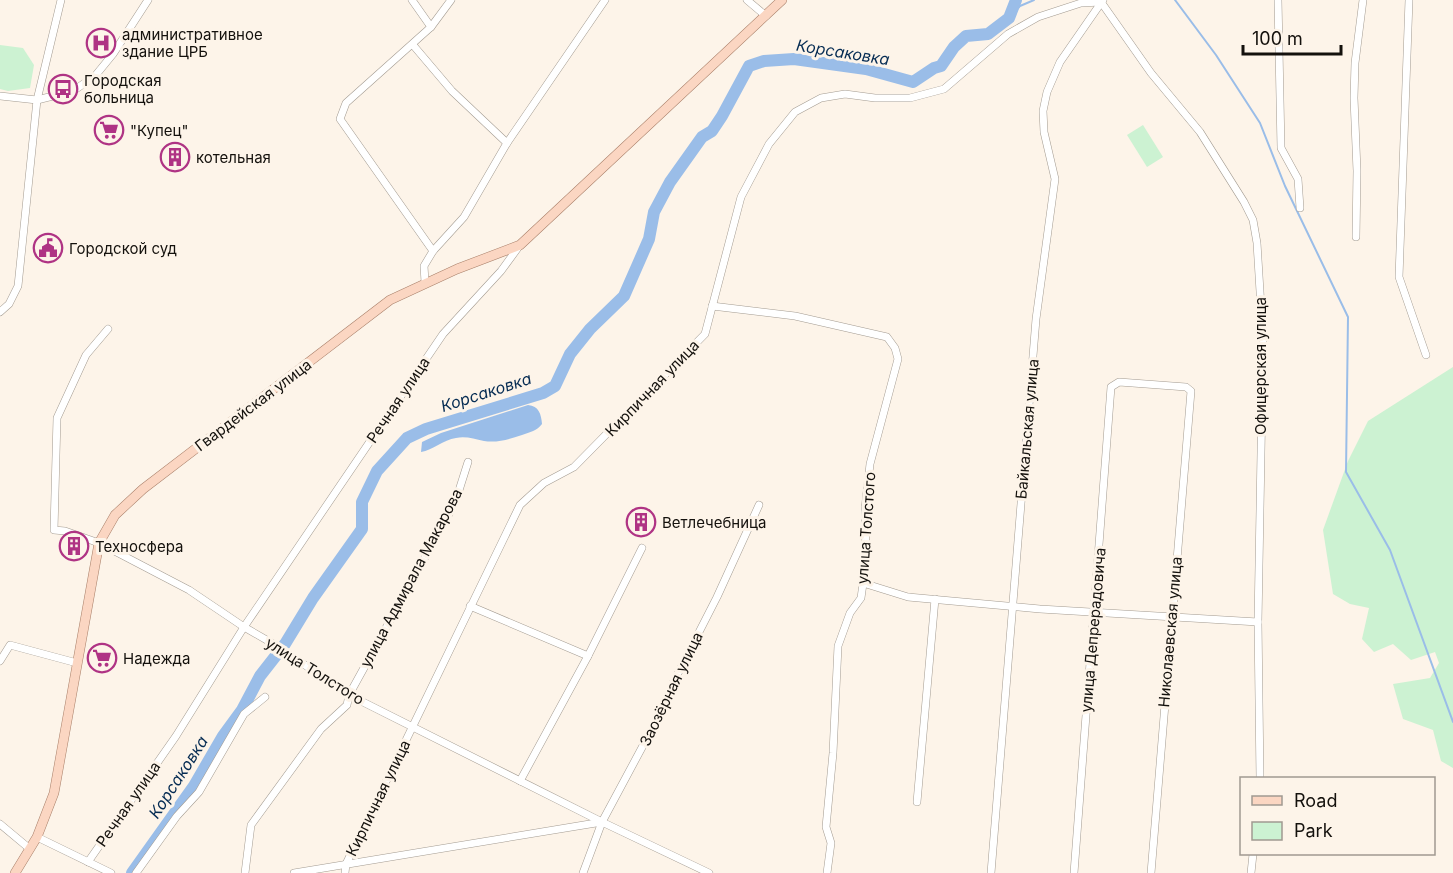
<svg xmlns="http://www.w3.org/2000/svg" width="1453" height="873" viewBox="0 0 1453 873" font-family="Inter,sans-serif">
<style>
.green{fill:#ccf2d2}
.water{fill:#9abde8}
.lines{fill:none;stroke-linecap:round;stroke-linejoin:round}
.stream{stroke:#9abde8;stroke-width:2}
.river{stroke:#9abde8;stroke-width:12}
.minor-casing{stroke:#a39b91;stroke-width:8}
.major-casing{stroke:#a87f69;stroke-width:10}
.minor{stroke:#fff;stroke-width:7}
.major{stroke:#fbd6c2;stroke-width:9}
.labels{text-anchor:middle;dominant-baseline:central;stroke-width:6;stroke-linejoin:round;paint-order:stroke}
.poi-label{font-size:15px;fill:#14110d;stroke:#fdf4e9;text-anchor:start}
.street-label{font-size:15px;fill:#14110d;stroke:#fdf4e9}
.water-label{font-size:16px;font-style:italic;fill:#062c53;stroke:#fdf4e9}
</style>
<rect width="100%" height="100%" fill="#fdf4e9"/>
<!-- green -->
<g class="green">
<polygon points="0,45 23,48 34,65 30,88 8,91 0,89"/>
<polygon points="1143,125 1163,157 1147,167 1127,135"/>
<polygon points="1453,367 1453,768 1441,761 1433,730 1403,719 1393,684 1430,678 1439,663 1435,652 1411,660 1393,644 1374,652 1362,639 1369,608 1350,604 1333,594 1323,530 1348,461 1368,421"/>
</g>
<!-- water -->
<path class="water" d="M528,405c11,1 13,9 14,19 -5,7 -12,8 -20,11 -13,4 -24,8 -38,6 -10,-2 -18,-5 -28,-3 -13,2 -23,12 -35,14l1,-10 19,-9z"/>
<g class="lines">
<!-- stream -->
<g class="stream">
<polyline points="1175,0 1216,55 1260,123 1285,186 1348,317 1346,472 1390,550 1453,722"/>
<polyline points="1009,18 1020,6 1034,0"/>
</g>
<!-- river -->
<polyline class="river" points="132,873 194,786 223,736 242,710 260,676 285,644 313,598 362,529 362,502 377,471 407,438 426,429 543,393 555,386 570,354 590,329 624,296 649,239 654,212 670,182 702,137 712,131 722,116 749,66 764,61 794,59 866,69 913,82 934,68 941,66 954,47 966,36 988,34 1009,18 1016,0"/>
<!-- minor casing -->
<g class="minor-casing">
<g id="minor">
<polyline points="412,0 431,27 346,103 340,119 433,251"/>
<polyline points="747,0 766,16"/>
<polyline points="1278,0 1281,148 1298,179 1300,208"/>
<polyline points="1409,0 1399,277 1426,355"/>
<polyline points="1101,2 1151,73 1200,132 1244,202 1253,220 1257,243 1263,340 1258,622 1260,778"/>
<polyline points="431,27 451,0"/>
<polyline points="413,45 452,91 507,143"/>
<polyline points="0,96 37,100 73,91 95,76 113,54 148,0"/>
<polyline points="1356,237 1357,171 1354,98 1355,63 1363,0"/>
<polyline points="425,282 424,266 433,251 464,217 507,143 605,0"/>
<polyline points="712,306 795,316 887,337 895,348 898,359 870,464 865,509 866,562 861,598 850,613 838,646 833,753 826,827 831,843 827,873"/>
<polyline points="0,312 9,304 18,286 37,100 61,0"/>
<polyline points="108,329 86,355 57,418 54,530 65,531 99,543 189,590 244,627 277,646 349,695 602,822 709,873"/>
<polyline points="863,583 908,597 1040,609 1258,622"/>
<polyline points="470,606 588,656"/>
<polyline points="0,661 10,645 77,663"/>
<polyline points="520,781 588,656 642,548"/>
<polyline points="917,802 935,599"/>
<polyline points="0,824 30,849"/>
<polyline points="37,837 111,873"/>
<polyline points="88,862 176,736 244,627 443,334 501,271 520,245"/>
<polyline points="136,873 177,816 199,792 244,714 265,697"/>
<polyline points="245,873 251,825 321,729 347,705 349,695 455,503 468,462"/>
<polyline points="294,873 602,822"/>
<polyline points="345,873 346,864 520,505 544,483 574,467 705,334 741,197 769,144 795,112 821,98 845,94 875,98 910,98 944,89 1008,34 1038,17 1081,3 1101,2"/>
<polyline points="583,873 602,822 668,699 672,685 717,597 759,505"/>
<polyline points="991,873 1036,319 1055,179 1044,132 1043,111 1047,92 1060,62 1103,0"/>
<polyline points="1074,873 1111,387 1119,382 1186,387 1191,391 1151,873"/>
<polyline points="1251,873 1253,854"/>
</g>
</g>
<!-- major casing -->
<g class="major-casing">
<polyline id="major" points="15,873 37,837 54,793 99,543 115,515 143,489 390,300 457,269 520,245 782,0"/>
</g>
<!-- minor -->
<use href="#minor" class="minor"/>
<!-- major -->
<use href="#major" class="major"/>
</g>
<!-- icons -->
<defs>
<g id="hospital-ring" transform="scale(1.5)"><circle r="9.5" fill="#fdf4e9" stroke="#af3384" stroke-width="1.5"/><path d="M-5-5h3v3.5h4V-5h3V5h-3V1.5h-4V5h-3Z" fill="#af3384"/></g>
<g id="bus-ring" transform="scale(1.5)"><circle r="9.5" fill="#fdf4e9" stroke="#af3384" stroke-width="1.5"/><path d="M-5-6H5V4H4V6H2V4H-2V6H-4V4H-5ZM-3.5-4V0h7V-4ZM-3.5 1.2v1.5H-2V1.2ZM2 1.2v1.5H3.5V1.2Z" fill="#af3384"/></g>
<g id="supermarket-ring" transform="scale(1.5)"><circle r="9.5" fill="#fdf4e9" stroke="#af3384" stroke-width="1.5"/><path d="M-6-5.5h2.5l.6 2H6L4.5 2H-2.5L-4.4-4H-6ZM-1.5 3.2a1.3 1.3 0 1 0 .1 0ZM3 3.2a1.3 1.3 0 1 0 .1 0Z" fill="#af3384"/></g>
<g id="building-ring" transform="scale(1.5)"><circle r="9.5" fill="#fdf4e9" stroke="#af3384" stroke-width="1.5"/><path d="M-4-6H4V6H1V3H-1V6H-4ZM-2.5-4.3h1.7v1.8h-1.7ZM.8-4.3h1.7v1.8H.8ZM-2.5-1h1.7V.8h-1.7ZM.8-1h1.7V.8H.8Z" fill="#af3384"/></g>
<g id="civic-ring" transform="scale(1.5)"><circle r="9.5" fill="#fdf4e9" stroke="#af3384" stroke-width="1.5"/><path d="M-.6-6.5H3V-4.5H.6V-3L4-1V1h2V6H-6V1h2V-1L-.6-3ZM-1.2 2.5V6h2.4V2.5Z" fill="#af3384"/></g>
</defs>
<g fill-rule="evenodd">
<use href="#hospital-ring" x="101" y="43"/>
<use href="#bus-ring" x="63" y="89"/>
<use href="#supermarket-ring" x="109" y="130"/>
<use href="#building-ring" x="175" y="157"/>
<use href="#civic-ring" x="48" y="248"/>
<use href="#building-ring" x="641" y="522"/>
<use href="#building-ring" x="74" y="546"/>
<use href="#supermarket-ring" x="102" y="658"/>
</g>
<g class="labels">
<!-- poi labels -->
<g class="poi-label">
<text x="122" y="34">административное<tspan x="122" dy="17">здание ЦРБ</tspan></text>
<text x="84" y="80">Городская<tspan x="84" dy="17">больница</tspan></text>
<text x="130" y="130">"Купец"</text>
<text x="196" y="157">котельная</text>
<text x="69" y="248">Городской суд</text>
<text x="662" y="522">Ветлечебница</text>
<text x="95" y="546">Техносфера</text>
<text x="123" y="658">Надежда</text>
</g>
<!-- street labels -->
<g class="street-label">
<text transform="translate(1260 366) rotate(-90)">Офицерская улица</text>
<text transform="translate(652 388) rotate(-46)">Кирпичная улица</text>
<text transform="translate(398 400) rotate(-56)">Речная улица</text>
<text transform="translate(253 405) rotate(-37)">Гвардейская улица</text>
<text transform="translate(1027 429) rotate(-85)">Байкальская улица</text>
<text transform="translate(866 528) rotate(-86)">улица Толстого</text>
<text transform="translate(411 578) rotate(-62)">улица Адмирала Макарова</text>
<text transform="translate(1093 630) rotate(-85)">улица Депрерадовича</text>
<text transform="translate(1170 632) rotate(-85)">Николаевская улица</text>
<text transform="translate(315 671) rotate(32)">улица Толстого</text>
<text transform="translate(671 689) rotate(-64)">Заозёрная улица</text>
<text transform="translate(378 798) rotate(-64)">Кирпичная улица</text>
<text transform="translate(128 804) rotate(-55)">Речная улица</text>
</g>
<!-- water labels -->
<g class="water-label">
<text transform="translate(843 52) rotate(9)">Корсаковка</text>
<text transform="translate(486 392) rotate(-18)">Корсаковка</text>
<text transform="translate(178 777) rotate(-57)">Корсаковка</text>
</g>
</g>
<!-- legend -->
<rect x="1240" y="777" width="195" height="78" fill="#fdf4e9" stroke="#a09991" stroke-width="1.5"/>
<rect x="1252" y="796" width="30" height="9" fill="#fbd6c2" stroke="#a09991" stroke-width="1.5"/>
<text x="1294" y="807" font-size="18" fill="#14110d">Road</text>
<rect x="1252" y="822" width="30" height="18" fill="#ccf2d2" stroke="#a09991" stroke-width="1.5"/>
<text x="1294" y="837" font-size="18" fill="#14110d">Park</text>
<!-- scale -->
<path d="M1243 45v9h98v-9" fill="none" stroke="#14110d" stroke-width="3"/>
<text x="1252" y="45" font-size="18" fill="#14110d" stroke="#fdf4e9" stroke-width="4.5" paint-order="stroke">100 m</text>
</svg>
